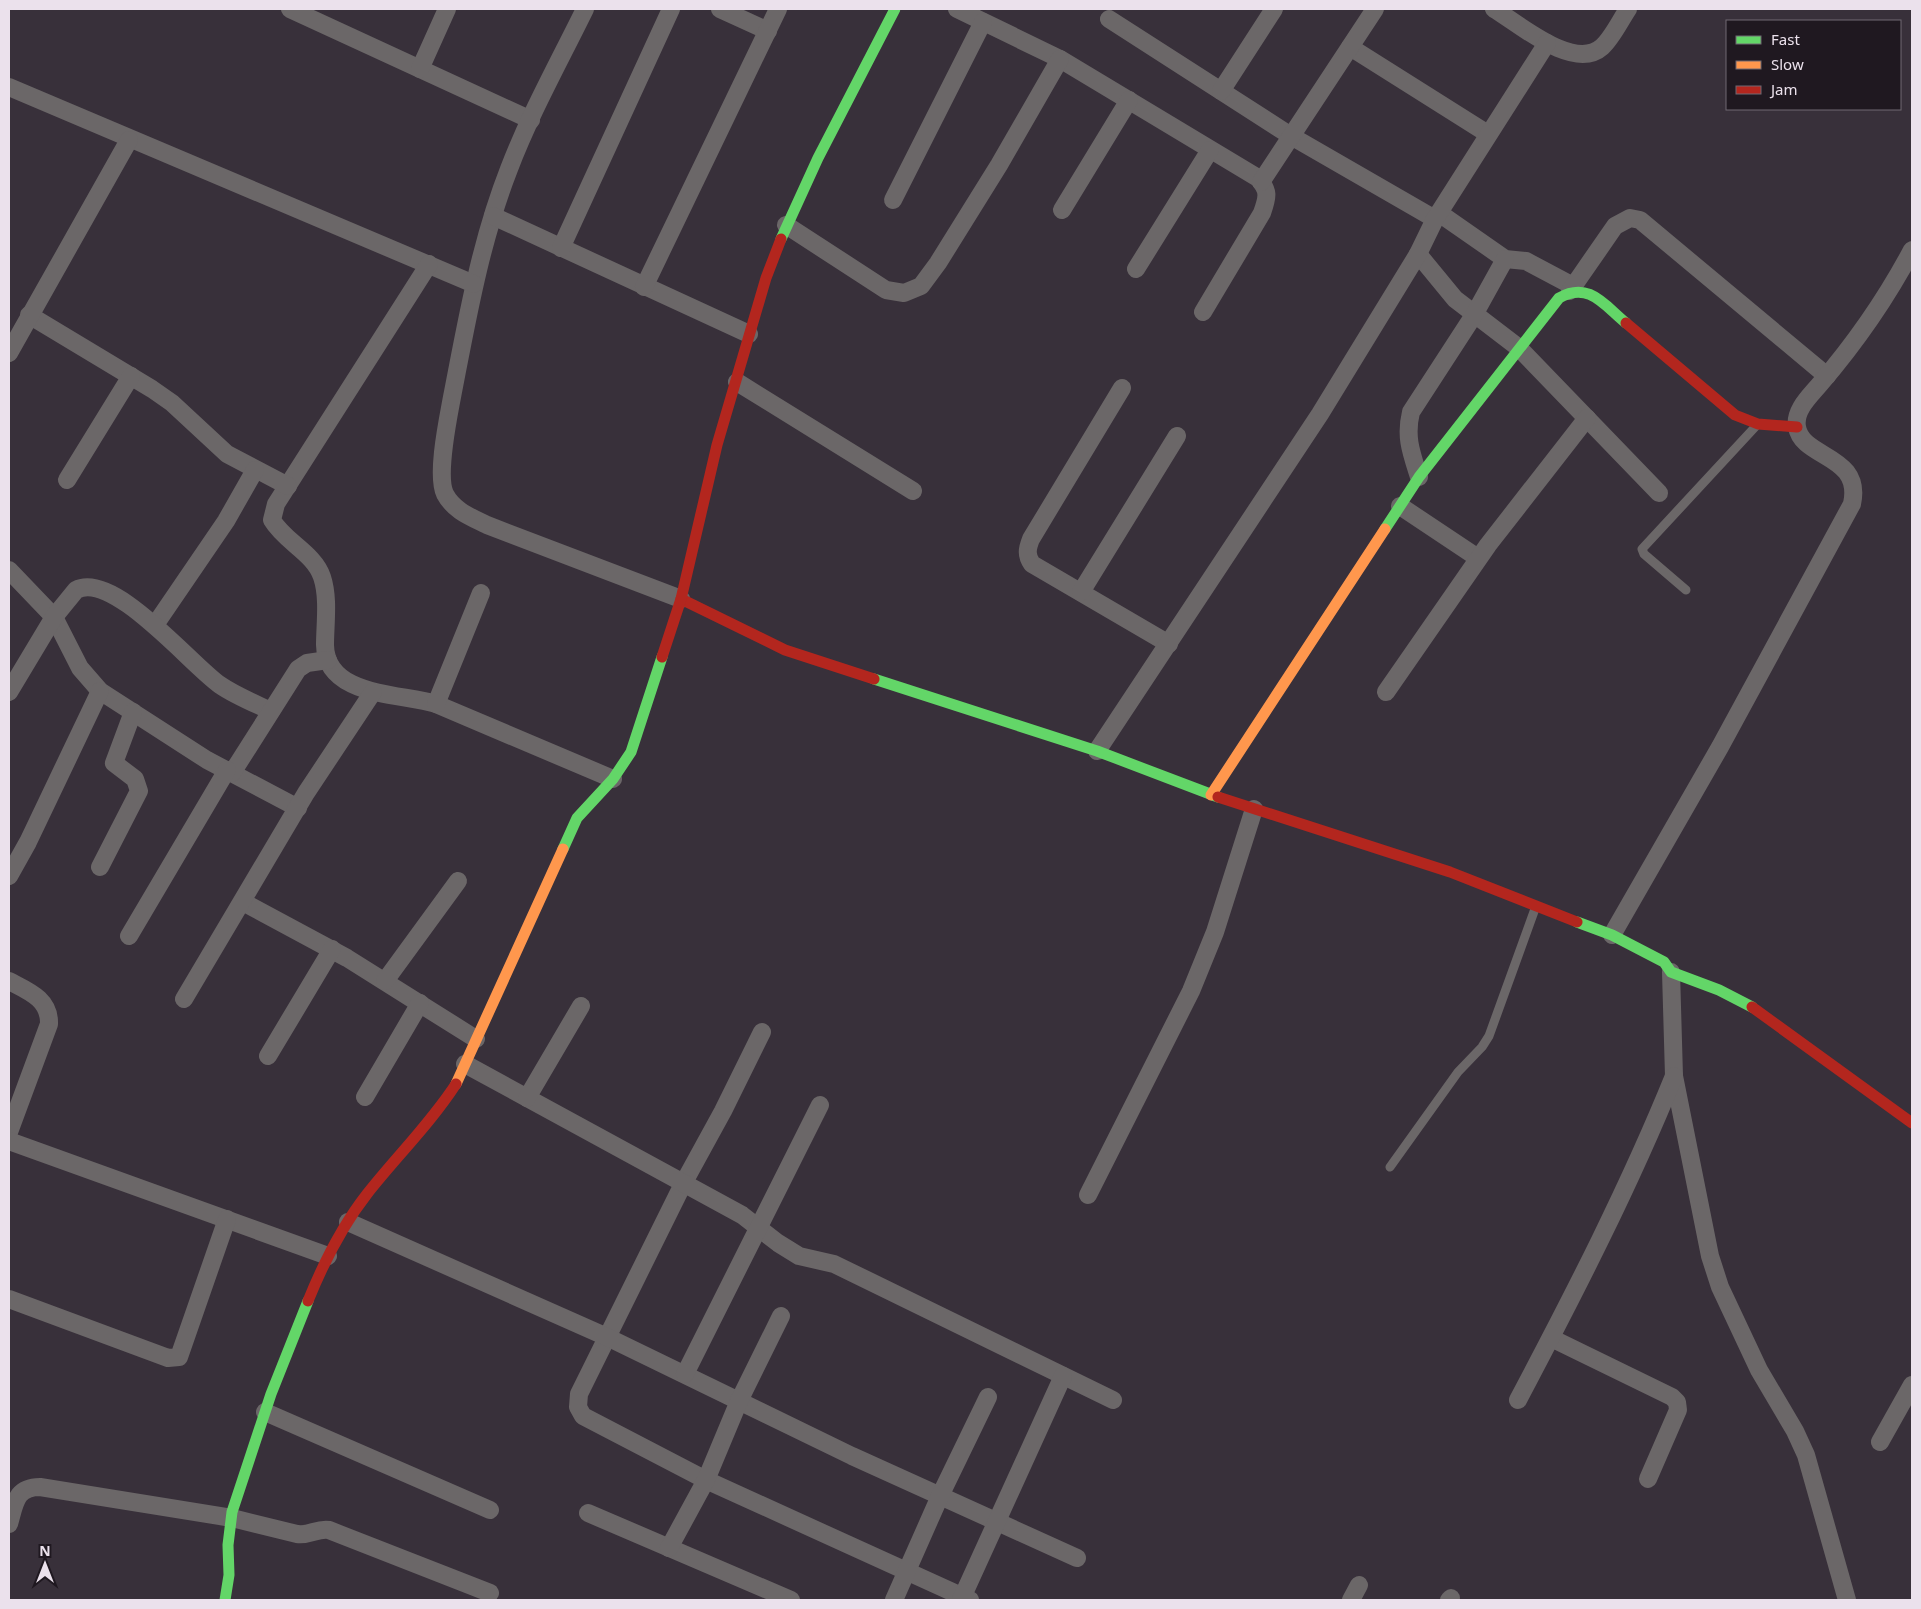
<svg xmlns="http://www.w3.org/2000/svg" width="1921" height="1609" viewBox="0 0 1921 1609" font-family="'Noto Sans',sans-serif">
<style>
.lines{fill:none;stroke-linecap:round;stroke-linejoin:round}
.lane{stroke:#6b6768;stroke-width:9}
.street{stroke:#6b6768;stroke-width:18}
.fast{stroke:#63d668;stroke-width:11}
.slow{stroke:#ff974d;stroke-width:11}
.jam{stroke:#b3261e;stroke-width:11}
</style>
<rect width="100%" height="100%" fill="#38303a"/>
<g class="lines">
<!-- lane -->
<g class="lane">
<polyline points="1686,590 1644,554 1642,549 1756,426"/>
<polyline points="1390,1167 1458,1072 1482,1047 1489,1036 1536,906"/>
</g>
<!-- street -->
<g class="street">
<polyline points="290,9 531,120"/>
<path d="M585,9c-26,53 -55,105 -76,160 -29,74 -42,151 -57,228 -4,22 -16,78 -7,97 9,17 26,23 42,31l194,74"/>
<polyline points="720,9 768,31"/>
<path d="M957,9l103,50 198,119c11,13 10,18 4,35l-59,99"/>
<path d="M1494,9c24,14 80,63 108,38 10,-9 18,-26 26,-38"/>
<polyline points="1109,19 1291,136 1435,219"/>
<polyline points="1350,47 1488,134"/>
<polyline points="420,69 447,9"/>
<polyline points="9,87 474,284"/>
<polyline points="1221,91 1274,9"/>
<polyline points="1261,182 1375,9"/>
<polyline points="893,200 983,22"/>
<polyline points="1062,210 1129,100"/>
<polyline points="1439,213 1505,259 1526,261 1573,286"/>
<polyline points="493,216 749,334"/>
<polyline points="786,225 886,290 904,293 921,286 938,263 999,165 1060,59"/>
<polyline points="561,248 671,9"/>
<polyline points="1418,254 1455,299 1519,348 1659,493"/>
<path d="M429,264l-153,240 -4,16c13,22 42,33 50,57 7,21 3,47 3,68 1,52 75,48 111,59l177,75"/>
<polyline points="1136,269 1210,150"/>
<polyline points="644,287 778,9"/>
<polyline points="1570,291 1615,226 1630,218 1640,220 1827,376"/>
<polyline points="29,315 152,389 172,403 227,454 288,486"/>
<polyline points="9,353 129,140"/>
<polyline points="737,382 913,491"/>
<path d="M1122,388l-91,151c-4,10 -5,16 1,25l137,80"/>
<path d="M1419,477c-8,-25 -14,-40 -8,-65l63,-97 31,-56"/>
<polyline points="67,480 131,376"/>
<polyline points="1400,506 1478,558"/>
<polyline points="9,570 54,617 80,668 100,691 207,760 298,808"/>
<polyline points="1081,592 1177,436"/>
<polyline points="155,625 226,521 255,470"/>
<path d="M9,692l45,-75 22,-27c37,-20 115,75 144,95 16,11 34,18 51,26"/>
<polyline points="1386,692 1488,545 1587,418"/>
<polyline points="436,704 481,593"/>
<polyline points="1097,751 1320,414 1418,254 1435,219 1547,43"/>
<polyline points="232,773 298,669 307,663 328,660"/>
<polyline points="100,867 139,791 135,779 114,763 133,712"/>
<polyline points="9,876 28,842 100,691"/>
<polyline points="243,902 347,958 476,1039"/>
<path d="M1612,935l108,-188 132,-243c11,-50 -50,-45 -55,-77 -3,-17 13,-31 23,-43 36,-42 66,-85 92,-134"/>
<polyline points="129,936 227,770"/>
<polyline points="1671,972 1674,1076 1710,1256 1720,1287 1759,1370 1795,1431 1806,1455 1847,1600"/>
<path d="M9,981c19,10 41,18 40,43l-40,108"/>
<polyline points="385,981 458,881"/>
<polyline points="184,999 306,793 373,692"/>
<polyline points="762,1032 723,1111 683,1184 579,1394 578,1407 583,1416 706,1480 970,1600"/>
<polyline points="268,1056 332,949"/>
<polyline points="465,1064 742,1215 778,1243 799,1256 834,1264 1113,1400"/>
<polyline points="365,1097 420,1003"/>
<polyline points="527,1098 581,1006"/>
<polyline points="9,1141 328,1256"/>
<polyline points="1088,1195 1191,991 1215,932 1254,809"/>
<polyline points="348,1222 607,1337 852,1456 1077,1558"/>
<polyline points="9,1299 168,1358 179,1357 227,1219"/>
<polyline points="1551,1338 1672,1397 1677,1402 1678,1410 1648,1479"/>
<polyline points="685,1374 820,1105"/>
<path d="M1518,1400c56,-106 111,-213 156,-324"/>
<polyline points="265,1412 490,1510"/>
<polyline points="1880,1442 1912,1385"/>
<polyline points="588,1513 791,1600"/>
<path d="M9,1524c6,-20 6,-37 31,-37l192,31 65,16c13,2 20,-6 32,-4l161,63"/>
<polyline points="669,1548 706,1480 739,1401 781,1316"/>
<polyline points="894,1600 940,1496 988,1397"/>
<polyline points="961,1600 1063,1376"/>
<polyline points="1351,1600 1359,1585"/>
<polyline points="1449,1600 1451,1598"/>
</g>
<!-- fast -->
<g class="fast">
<polyline points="781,239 818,158 895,9"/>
<path d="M1385,529l34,-52 140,-179c30,-17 45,7 67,25"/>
<polyline points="874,679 1097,751 1218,797"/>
<polyline points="563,849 577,818 613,779 631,752 662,657"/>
<polyline points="1577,922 1612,935 1664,962 1671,972 1719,990 1752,1007"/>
<polyline points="225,1600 229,1575 228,1545 232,1512 271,1394 308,1301"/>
</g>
<!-- slow -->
<g class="slow">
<polyline points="1211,795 1385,529"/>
<polyline points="456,1084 563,849"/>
</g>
<!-- jam -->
<g class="jam">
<polyline points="1626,323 1735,415 1758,424 1797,427"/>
<polyline points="681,599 785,650 874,679"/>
<polyline points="662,657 681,599 717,445 766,278 781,239"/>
<polyline points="1218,797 1450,872 1577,922"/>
<polyline points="1752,1007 1912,1123"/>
<path d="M308,1301c15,-37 34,-75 59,-107 29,-37 63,-70 89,-110"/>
</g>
</g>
<!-- border -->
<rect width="1921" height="1609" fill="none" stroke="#ebe1ec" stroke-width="20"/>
<!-- legend -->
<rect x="1726" y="20" width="175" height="90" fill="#1f1820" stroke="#716872"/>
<rect x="1736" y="36" width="25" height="8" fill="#63d668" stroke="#716872"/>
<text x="1771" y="45" font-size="15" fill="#ebe1ec">Fast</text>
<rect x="1736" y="61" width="25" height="8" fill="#ff974d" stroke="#716872"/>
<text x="1771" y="70" font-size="15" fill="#ebe1ec">Slow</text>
<rect x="1736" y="86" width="25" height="8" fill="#b3261e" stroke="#716872"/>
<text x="1771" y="95" font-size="15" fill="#ebe1ec">Jam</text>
<!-- north arrow -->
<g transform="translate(45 1564)" stroke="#1f1820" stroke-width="4" paint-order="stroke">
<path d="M0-4L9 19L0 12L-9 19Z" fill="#ebe1ec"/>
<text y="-8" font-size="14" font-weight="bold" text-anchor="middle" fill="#ebe1ec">N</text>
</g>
</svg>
